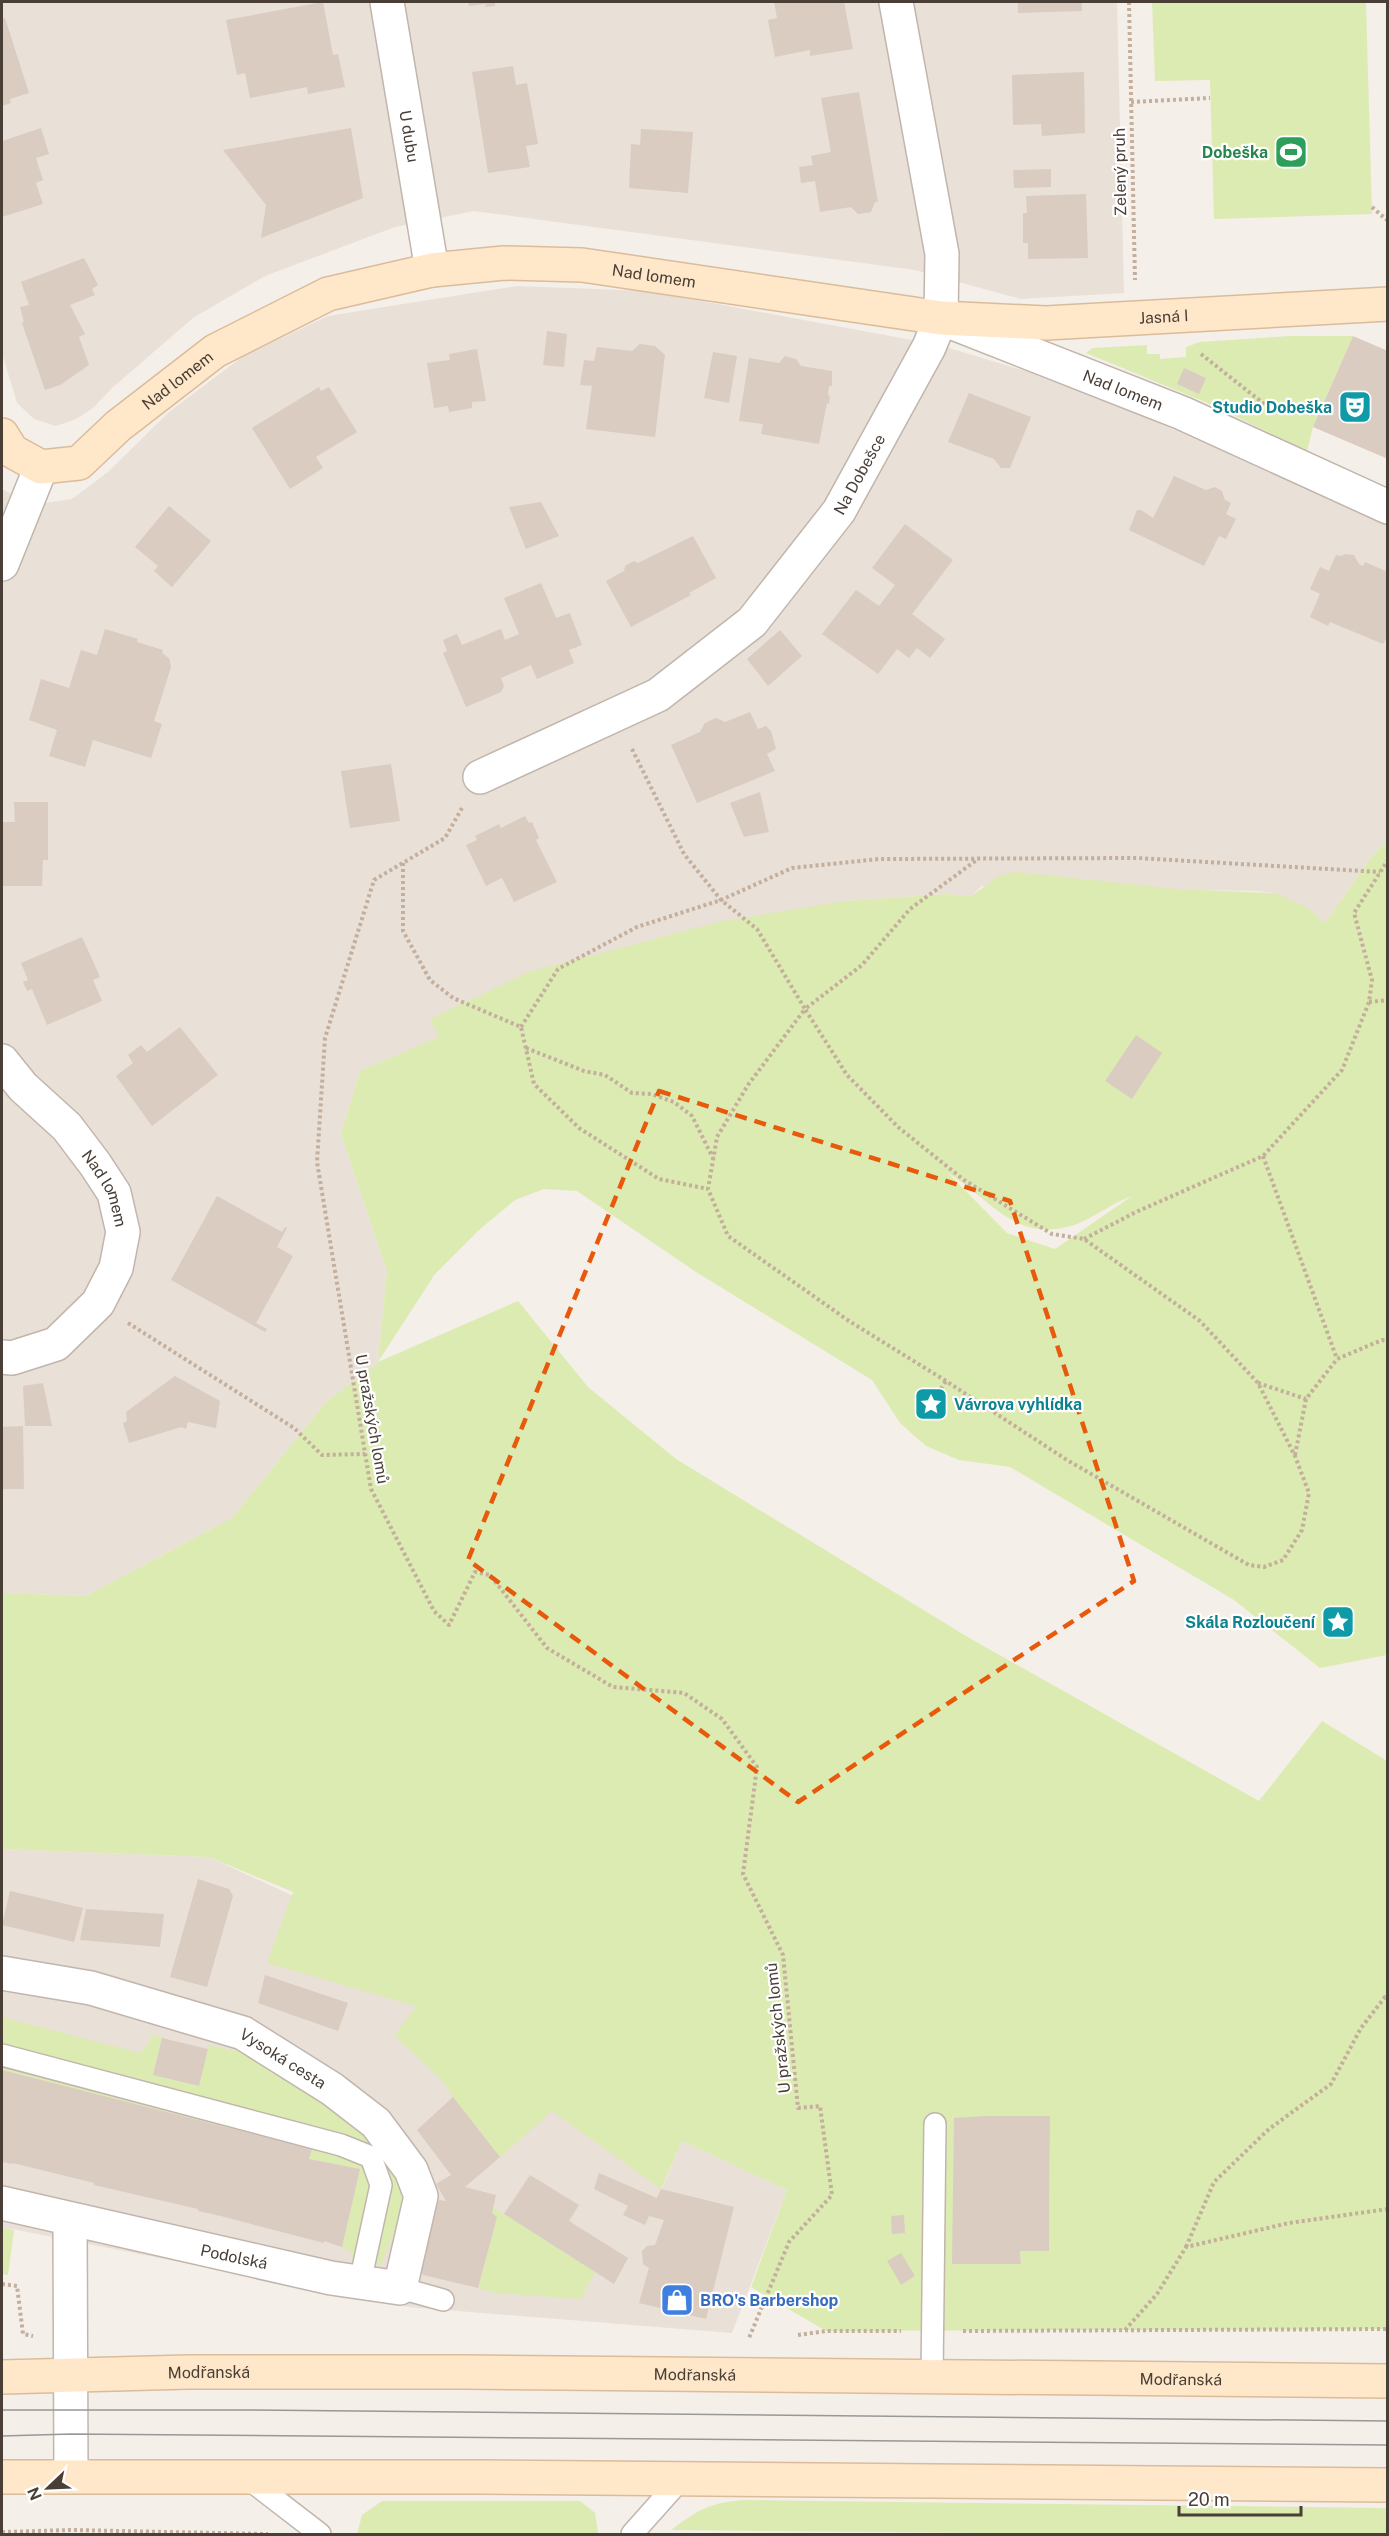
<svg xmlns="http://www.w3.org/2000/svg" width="1389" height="2536" viewBox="0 0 1389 2536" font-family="'Public Sans',sans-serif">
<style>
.residential{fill:#e9e0d7}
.green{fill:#dcebb1;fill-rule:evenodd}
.building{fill:#daccc1}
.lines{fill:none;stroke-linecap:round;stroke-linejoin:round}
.lane-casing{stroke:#c1b5ac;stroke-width:24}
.street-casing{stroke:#c1b5ac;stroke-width:36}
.secondary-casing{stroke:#dabc9a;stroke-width:36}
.path{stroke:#c4ae9c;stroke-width:4;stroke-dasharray:3 3;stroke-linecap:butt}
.lane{stroke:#fff;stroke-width:21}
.street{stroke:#fff;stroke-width:33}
.secondary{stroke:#ffe7ca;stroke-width:33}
.tram{stroke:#989898;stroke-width:1.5}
.marked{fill:none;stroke:#e8590c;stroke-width:4.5;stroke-dasharray:12 8;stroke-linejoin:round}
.labels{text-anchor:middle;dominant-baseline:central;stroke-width:4.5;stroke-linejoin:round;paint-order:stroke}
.street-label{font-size:16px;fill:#4a3f37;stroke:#fff}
.leisure-label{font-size:16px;font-weight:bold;fill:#27864d;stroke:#fff;text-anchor:end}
.culture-label{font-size:16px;font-weight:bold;fill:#0d838f;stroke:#fff;text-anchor:end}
.shop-label{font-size:16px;font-weight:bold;fill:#366cbe;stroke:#fff;text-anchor:start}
</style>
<rect width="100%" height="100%" fill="#f5efea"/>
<!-- residential -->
<g class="residential">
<polygon points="2,2 1117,2 1124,293 1021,299 915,270 474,211 395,227 265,276 193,318 112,388 93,408 76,419 56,426 34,419 17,403 2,353"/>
<polygon points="517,286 647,291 939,345 1066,383 1387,523 1387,840 1372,856 1325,923 1275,893 1257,891 982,886 971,896 947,894 845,901 431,1019 440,1037 360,1071 341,1134 387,1271 378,1363 327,1401 232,1518 86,1596 2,1593 2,489 32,505 72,499 108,472 169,412 242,357 328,316"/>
<polygon points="2,1849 209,1857 445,1966 662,2188 682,2141 787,2190 732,2333 408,2307 2,2227"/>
</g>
<!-- green -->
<g class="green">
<polygon points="1152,2 1366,2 1372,214 1214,219 1210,80 1155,81"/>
<polygon points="1290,336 1353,336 1313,427 1307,451 1210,404 1086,353 1092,348 1147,345 1147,354 1160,354 1160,359 1186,357 1186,347 1200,342"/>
<path d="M1387,840v815l-67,13 -86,-68 -224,-133 -51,-7 -33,-14 -26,-23 -28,-43 -176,-108 -119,-81 -33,-2 -29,11 -36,30 -44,44 -57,88 140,-61 70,86 88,72 295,180 288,162 63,-80 65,40v568l-561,2 -75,-44 36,-97 -105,-49 -21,48 -109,-78 -52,46 -47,-60 -11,-17 -47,-44 21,-30 -149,-43 26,-71 -84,-35 -207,-8v-256l84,3 146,-78 95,-117 51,-38 9,-92 -46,-137 19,-63 79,-34 -9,-18 99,-47 190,-50 126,-21 102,-7 24,2 28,-20 17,-4 162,17 97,4 33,15 17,15 47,-67zM948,1173c44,27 68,71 126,52 20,-7 38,-22 58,-29l-77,53 -48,-16zM1050,2117l-1,134h-29l1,12 -67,-145z"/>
<polygon points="2,2017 140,2053 150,2042 152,2034 162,2038 153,2075 198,2086 209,2045 324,2070 378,2116 408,2197 381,2265 351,2257 352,2252 342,2247 360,2169 309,2159 312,2149 2,2070"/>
<polygon points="493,2207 595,2272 581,2299 496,2293 478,2288 497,2217 492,2213"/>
<polygon points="2,2227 14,2230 8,2275 2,2274"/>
<path d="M745,2500l642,8v26h-303l-413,-4c29,-21 37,-27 74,-30z"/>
<polygon points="382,2501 580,2501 595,2513 598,2532 597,2534 357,2534 362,2515"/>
</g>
<!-- building -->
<g class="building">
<polygon points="323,2 333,55 338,54 345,87 308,94 307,87 250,98 245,73 237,75 226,20"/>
<polygon points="468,2 495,2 495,6 485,7 486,4 469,6"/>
<polygon points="774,2 844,2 853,49 810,56 810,50 775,57 768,20 777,18"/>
<polygon points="1018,2 1082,2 1082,11 1018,13"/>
<polygon points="5,18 29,93 10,99 11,103 2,106 2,19"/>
<polygon points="513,66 516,85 527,83 538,144 526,146 530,167 488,173 472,72"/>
<polygon points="1084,72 1085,133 1042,136 1041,124 1013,125 1012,75"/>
<polygon points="859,92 878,202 875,202 871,212 858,214 851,207 820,212 815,181 801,183 799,167 813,165 811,156 831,152 821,98"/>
<polygon points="41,128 49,154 36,158 43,180 36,183 43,204 2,217 2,141"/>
<polygon points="351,128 363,198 261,238 266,205 223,150"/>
<polygon points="641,129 693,132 688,193 629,188 631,144 640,145"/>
<polygon points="1051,169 1051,187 1014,188 1013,170"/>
<polygon points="1086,194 1088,258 1028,259 1028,243 1023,243 1023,213 1027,213 1026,196"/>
<polygon points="84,258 98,285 92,289 95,295 70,305 85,334 79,337 89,365 60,385 45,390 22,323 24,322 20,307 29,305 21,282"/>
<polygon points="547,331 567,334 564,367 543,365"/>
<polygon points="1353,336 1388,351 1388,459 1313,427"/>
<polygon points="640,344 655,346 665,355 655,437 586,429 592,386 580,385 584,360 594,361 597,347 632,351"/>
<polygon points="477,349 486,401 472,402 472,408 449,412 448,406 434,408 427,363 450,360 449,354"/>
<polygon points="713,352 737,356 729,403 704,398"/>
<polygon points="785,356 796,359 801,366 832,371 832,386 829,386 828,395 830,396 829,404 827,403 819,444 761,434 763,424 739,421 749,358 779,363"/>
<polygon points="1184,368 1206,378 1199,394 1177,384"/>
<polygon points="319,387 321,391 329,387 357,432 316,457 323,468 290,489 252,428"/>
<polygon points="969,393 1031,417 1010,468 1001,468 994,459 948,442"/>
<polygon points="1174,476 1206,490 1215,487 1222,491 1225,500 1231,503 1226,514 1236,519 1226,539 1219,536 1204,566 1129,530 1137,510 1141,510 1153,518"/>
<polygon points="541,502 559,536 526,549 509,507"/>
<polygon points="169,506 211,541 172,587 154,571 158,566 135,547"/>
<polygon points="905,524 953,560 912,614 945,639 930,658 917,648 909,658 897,649 878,674 822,634 856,590 879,606 895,585 872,568"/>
<polygon points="693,536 716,578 689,593 691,595 631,627 606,581 624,571 625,566 634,561 638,563"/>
<polygon points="1345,554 1354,555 1359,564 1363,566 1365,562 1388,572 1388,635 1383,644 1330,622 1328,626 1310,617 1320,594 1310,589 1320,567 1329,571 1336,555 1341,556"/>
<polygon points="541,583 556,618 570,613 582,645 569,650 574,663 537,679 531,665 501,678 504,686 501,692 466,707 443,653 447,651 443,640 457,634 462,645 501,629 505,640 519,634 504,598"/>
<polygon points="105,629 138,639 137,642 163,650 162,653 169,658 171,667 154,721 162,724 151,758 93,740 85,767 49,756 57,730 29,720 41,679 69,688 81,650 97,655"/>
<polygon points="780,630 802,656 768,686 747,659"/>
<polygon points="750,712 758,729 766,726 771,731 776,749 767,754 775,771 697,803 671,745 700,732 705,723 716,718 725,722"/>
<polygon points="391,764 400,821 350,828 341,771"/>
<polygon points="760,792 769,832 744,837 730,803"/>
<polygon points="14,802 48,802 48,860 43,860 42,886 2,886 2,822 15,822"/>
<polygon points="525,816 529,823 532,822 539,838 536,840 557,882 514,902 502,878 486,886 466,845 477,840 475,836 499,824 501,828"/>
<polygon points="82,937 100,977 93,980 102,1001 47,1025 32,989 27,991 23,982 28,980 21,963"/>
<polygon points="180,1027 218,1075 152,1126 116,1076 133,1063 128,1055 141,1045 147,1052"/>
<polygon points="1136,1035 1162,1053 1132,1099 1105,1081"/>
<polygon points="217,1196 282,1232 285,1227 287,1228 277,1247 293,1256 256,1323 267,1329 265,1332 171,1280"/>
<polygon points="175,1376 220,1401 216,1428 188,1422 186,1429 181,1427 129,1443 123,1423 127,1421 126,1412"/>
<polygon points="43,1383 52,1426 25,1426 23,1386"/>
<polygon points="23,1426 24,1489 2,1489 2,1427"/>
<polygon points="198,1879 229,1889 233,1896 207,1987 170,1977"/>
<polygon points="10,1891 83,1908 74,1942 2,1925"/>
<polygon points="86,1909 164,1914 160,1947 80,1940"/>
<polygon points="265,1975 348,2003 338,2031 258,2003"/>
<polygon points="162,2038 208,2049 199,2086 153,2075"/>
<polygon points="2,2070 312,2149 309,2159 360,2169 342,2247 324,2241 324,2243 221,2216 198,2211 198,2209 94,2185 94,2183 13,2163 13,2164 2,2162"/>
<polygon points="453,2097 500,2157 465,2187 496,2195 492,2213 497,2217 478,2288 423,2275 418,2263 439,2200 446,2201 436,2184 451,2175 417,2130"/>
<polygon points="986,2116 1050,2116 1049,2251 1020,2251 1021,2264 952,2264 954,2118"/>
<polygon points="599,2173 657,2198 661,2189 734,2207 706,2319 639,2303 649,2268 643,2264 642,2251 647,2246 655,2245 664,2220 649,2216 645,2225 623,2215 628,2206 594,2189"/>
<polygon points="530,2175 579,2205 569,2221 628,2258 614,2284 504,2214"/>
<polygon points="904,2215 905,2233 892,2234 891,2216"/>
<polygon points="901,2253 915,2276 901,2285 887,2261"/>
</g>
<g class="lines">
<!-- lane casing -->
<g class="lane-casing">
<g id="lane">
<polyline points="2,2055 341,2145 371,2157 381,2185 360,2282"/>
<polyline points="400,2288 443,2300"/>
<polyline points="932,2377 935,2124"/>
<polyline points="246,2477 320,2534"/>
<polyline points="632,2534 681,2479"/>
</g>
</g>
<!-- street casing -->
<g class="street-casing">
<g id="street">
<path id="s1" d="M387,2l45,268"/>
<path id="s2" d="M948,321l234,92 206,94"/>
<polyline points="2,564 41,467"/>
<path id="s3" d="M480,777l178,-82 94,-73 87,-111 90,-164 12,-29 1,-64 -46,-252"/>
<path id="s4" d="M2,1061l21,26 44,40 28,37 19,29 9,39 -7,36 -18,35 -42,41 -44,14 -10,-1"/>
<path id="s5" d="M2,1973l89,15 152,45 89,56 44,34 35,47 10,26 -21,92 -69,-10 -329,-75"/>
<polyline points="70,2221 71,2476"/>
</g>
</g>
<!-- secondary casing -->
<g class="secondary-casing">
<g id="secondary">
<path id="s6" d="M2,435l10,16 29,16 38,-4 39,-37 97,-75 113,-57 104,-24 72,-7 78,2 359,53 105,5 342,-19"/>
<path id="s7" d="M2,2377l187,-5h277l922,9"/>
<polyline points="2,2477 481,2477 1388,2485"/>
</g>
</g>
<!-- path -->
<g class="path">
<polyline points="1129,2 1135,280"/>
<polyline points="1131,102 1210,98"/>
<polyline points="1372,207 1388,221"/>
<polyline points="1201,354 1273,411"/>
<polyline points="632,749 684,854 721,900 757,929 805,1009 748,1085 717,1137 708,1189 728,1236 849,1321 946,1381 1067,1460 1249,1565 1264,1567 1283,1560 1302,1530 1309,1493 1295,1456 1258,1383 1200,1321 1084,1239 1052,1234 964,1180 898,1127 847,1075 805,1009 862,965 910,909 978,859"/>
<polyline points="462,808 445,838 374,880 325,1038 317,1162 371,1489 434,1611 449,1625 475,1572 490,1575 547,1648 613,1687 684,1693 722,1719 757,1767 743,1874 783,1955 798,2108 820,2106 832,2195 789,2242 749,2338"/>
<polyline points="403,863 403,931 430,980 453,998 521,1027 534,1084 579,1128 659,1179 708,1189"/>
<polyline points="1369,1002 1388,1000"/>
<polyline points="521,1027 558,969 637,927 721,900 792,868 879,859 1137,858 1380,872"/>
<polyline points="526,1048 584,1071 605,1075 632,1093 651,1094 674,1102 692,1116 713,1158"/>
<polyline points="1263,1156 1337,1359"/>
<polyline points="1084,1239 1136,1212 1263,1156 1342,1070 1369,1002 1372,980 1354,913 1388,860"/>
<polyline points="128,1323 294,1428 322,1455 365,1454"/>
<polyline points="1258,1383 1306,1399"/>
<polyline points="931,1404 946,1381"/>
<polyline points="1295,1455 1306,1399 1337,1359 1382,1340 1388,1341"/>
<polyline points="1186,2247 1214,2182 1269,2129 1331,2084 1361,2028 1385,1997 1388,1997"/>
<polyline points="2,2284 17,2286 23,2334 33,2336"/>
<polyline points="1125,2330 1157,2294 1186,2247 1289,2223 1388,2209"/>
<polyline points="963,2331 1388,2329"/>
<polyline points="798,2335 826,2331 901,2331"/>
<polyline points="2,2532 71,2530 268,2534"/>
</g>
<!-- lane -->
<use href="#lane" class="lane"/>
<!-- street -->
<use href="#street" class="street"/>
<!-- secondary -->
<use href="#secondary" class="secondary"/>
<!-- tram -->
<g class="tram">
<polyline points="2,2410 246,2410 1388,2421"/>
<polyline points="2,2436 71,2434 1388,2445"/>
</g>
</g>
<!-- marked area -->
<path class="marked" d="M659,1091l351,110 124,380 -336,221 -330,-242z"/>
<!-- icons -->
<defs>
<g id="stadium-square" transform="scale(1.725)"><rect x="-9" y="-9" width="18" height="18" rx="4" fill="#2e9e5b" stroke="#fff"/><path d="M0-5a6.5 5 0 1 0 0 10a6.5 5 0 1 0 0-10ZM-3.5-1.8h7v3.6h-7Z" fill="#fff"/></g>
<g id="theatre-square" transform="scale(1.725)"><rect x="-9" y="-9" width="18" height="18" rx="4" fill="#0f9aa8" stroke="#fff"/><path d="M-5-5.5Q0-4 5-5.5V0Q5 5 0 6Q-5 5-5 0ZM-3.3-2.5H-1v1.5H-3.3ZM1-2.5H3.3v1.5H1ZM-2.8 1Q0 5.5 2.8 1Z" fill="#fff"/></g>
<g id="sight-square" transform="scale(1.725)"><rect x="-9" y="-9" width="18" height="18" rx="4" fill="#0f9aa8" stroke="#fff"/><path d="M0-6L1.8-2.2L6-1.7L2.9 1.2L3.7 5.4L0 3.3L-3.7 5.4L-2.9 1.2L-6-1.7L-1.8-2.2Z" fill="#fff"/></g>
<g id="shop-square" transform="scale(1.725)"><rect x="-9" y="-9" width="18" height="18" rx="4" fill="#3f7fe0" stroke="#fff"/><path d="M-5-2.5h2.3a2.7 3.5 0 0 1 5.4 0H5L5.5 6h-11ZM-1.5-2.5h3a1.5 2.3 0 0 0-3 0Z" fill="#fff"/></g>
</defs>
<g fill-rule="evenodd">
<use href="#stadium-square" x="1291" y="152"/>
<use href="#theatre-square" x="1355" y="407"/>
<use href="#sight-square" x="931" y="1404"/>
<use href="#sight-square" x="1338" y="1622"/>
<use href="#shop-square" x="677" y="2300"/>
</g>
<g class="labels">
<!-- street labels -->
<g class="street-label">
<text stroke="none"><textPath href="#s1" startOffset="136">U dubu</textPath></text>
<text transform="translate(1120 172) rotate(-91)">Zelený pruh</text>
<text stroke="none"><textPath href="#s6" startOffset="723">Nad lomem</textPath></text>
<text stroke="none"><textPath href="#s6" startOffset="1236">Jasná I</textPath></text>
<text stroke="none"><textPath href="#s6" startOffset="219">Nad lomem</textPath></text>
<text stroke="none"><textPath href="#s2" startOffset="188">Nad lomem</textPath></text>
<text stroke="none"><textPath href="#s3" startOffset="498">Na Dobešce</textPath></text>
<text stroke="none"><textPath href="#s4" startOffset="166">Nad lomem</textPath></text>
<text transform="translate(372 1419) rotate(80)">U pražských lomů</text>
<text transform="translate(778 2028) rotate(-96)">U pražských lomů</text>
<text stroke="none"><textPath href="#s5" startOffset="296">Vysoká cesta</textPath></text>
<text transform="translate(234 2257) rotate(12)">Podolská</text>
<text stroke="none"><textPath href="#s7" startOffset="207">Modřanská</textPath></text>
<text stroke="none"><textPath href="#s7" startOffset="693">Modřanská</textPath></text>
<text stroke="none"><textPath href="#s7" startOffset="1179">Modřanská</textPath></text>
</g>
<!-- leisure labels -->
<g class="leisure-label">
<text x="1268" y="152">Dobeška</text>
</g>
<!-- culture labels -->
<g class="culture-label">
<text x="1332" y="407">Studio Dobeška</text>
<text x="954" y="1404" text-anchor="start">Vávrova vyhlídka</text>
<text x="1315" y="1622">Skála Rozloučení</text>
</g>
<!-- shop labels -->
<g class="shop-label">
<text x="700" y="2300">BRO's Barbershop</text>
</g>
</g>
<!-- border -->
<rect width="1389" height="2536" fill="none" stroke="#4a3f37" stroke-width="6"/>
<!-- north arrow -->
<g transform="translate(48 2488) rotate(247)" stroke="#ffffff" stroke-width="4.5" paint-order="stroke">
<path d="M0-4.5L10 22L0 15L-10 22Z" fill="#4a3f37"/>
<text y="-9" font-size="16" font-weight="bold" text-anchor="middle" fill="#4a3f37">N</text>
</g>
<!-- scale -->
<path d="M1179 2506v9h122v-9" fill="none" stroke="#4a3f37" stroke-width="3"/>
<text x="1188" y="2506" font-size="18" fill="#4a3f37" stroke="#ffffff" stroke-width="4.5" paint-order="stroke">20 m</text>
</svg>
